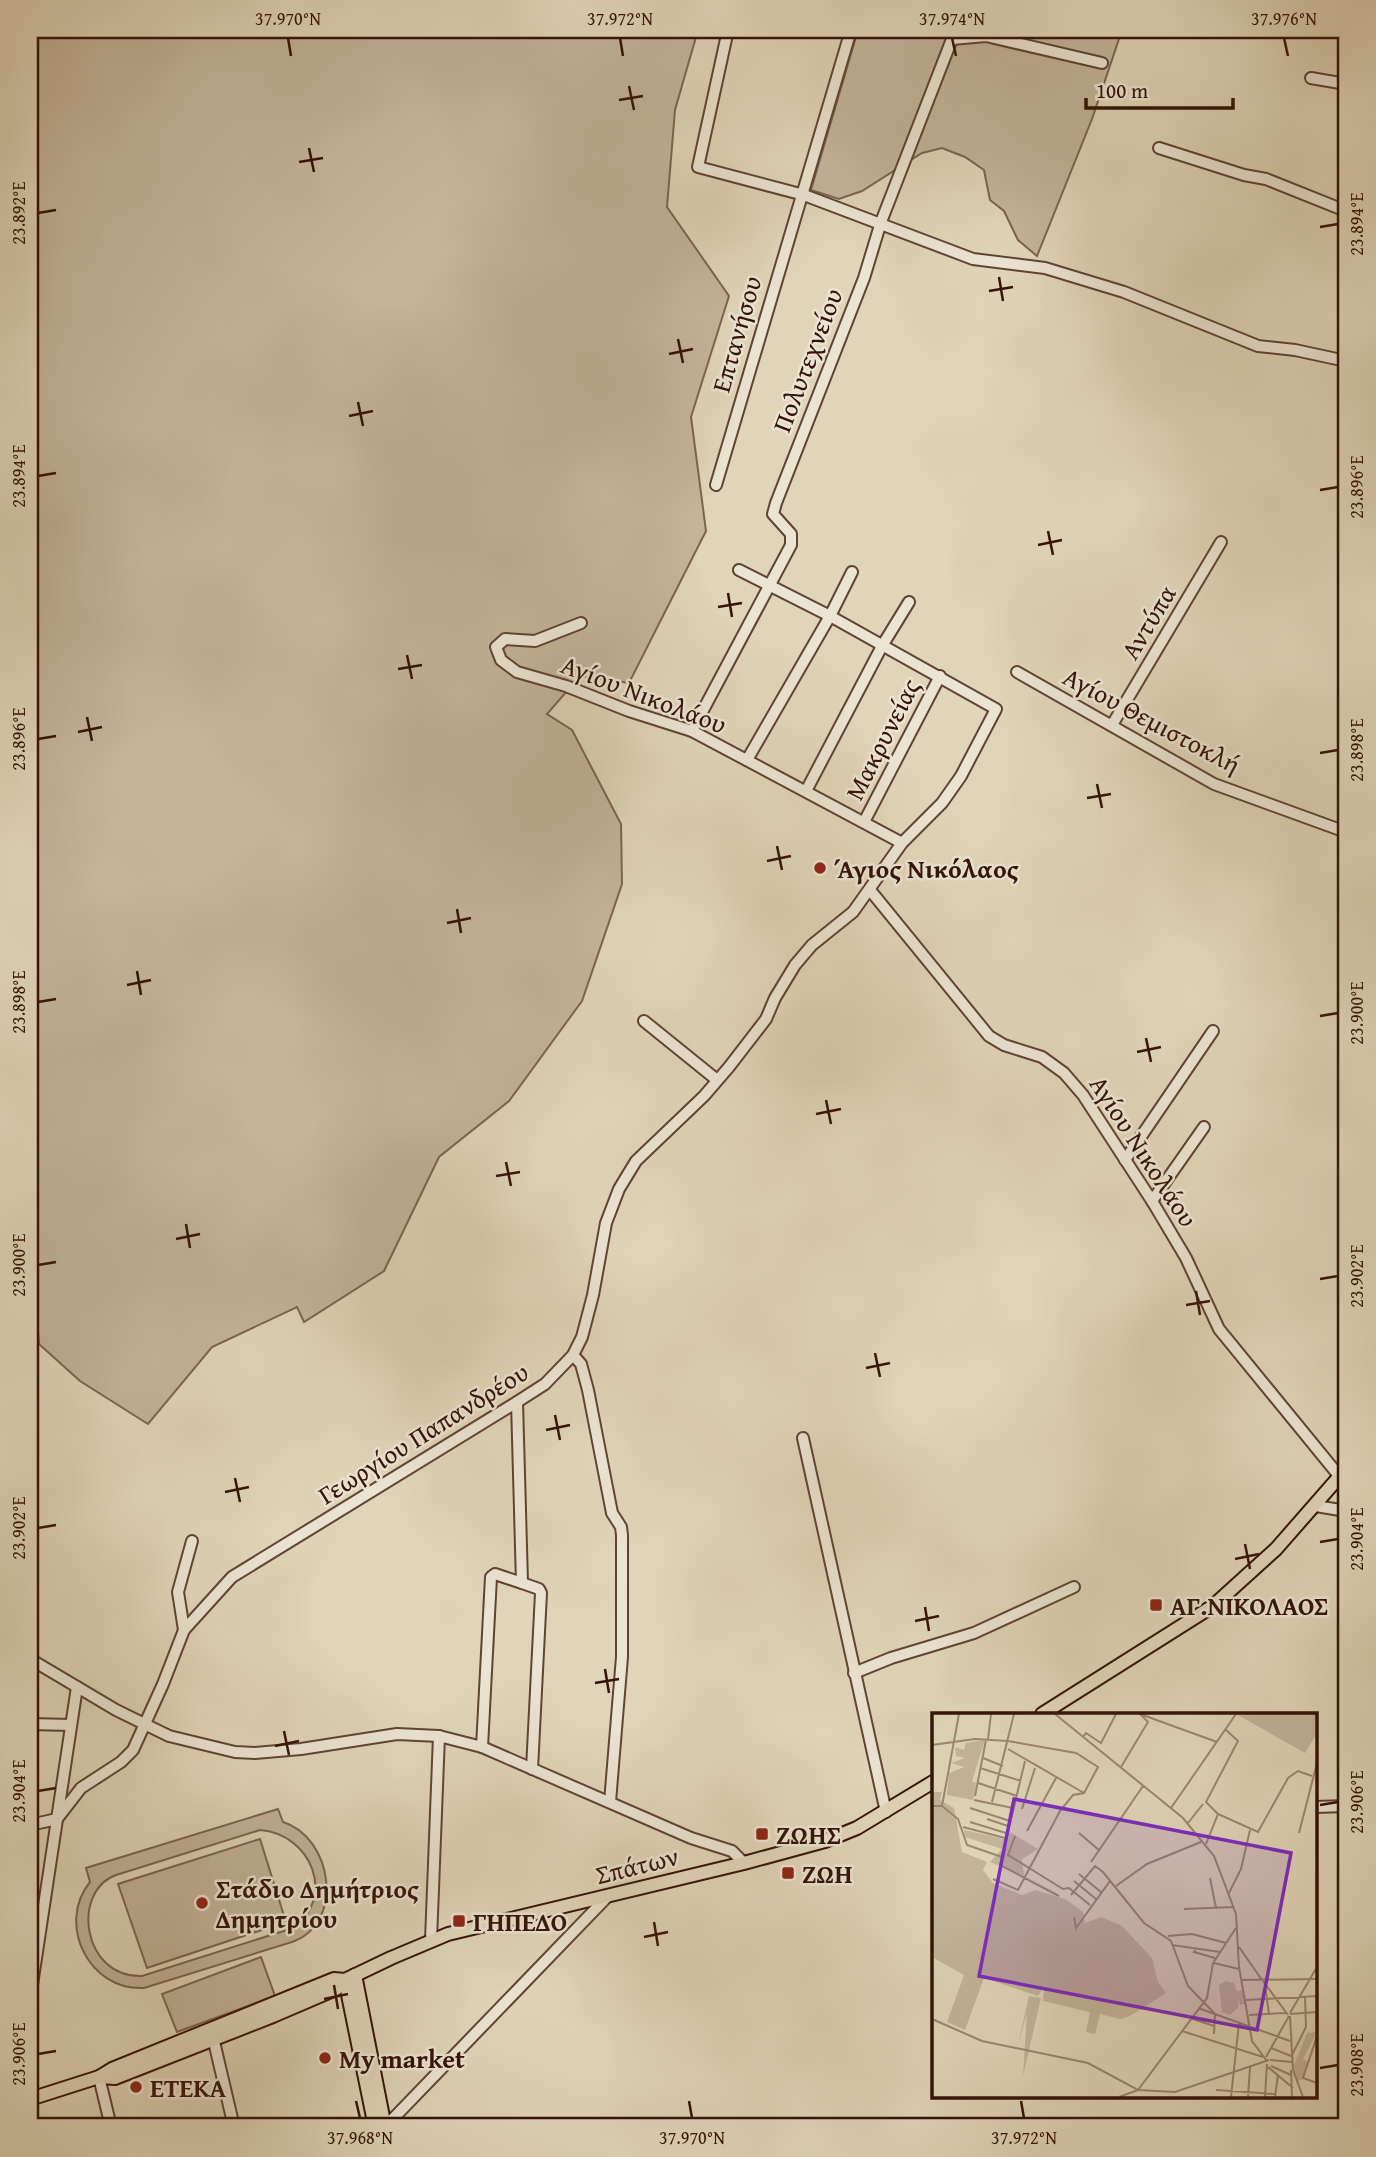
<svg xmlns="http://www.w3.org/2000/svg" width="1376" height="2157" viewBox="0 0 1376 2157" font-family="'Gentium Book Plus',serif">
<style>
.green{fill:#c3b49a;stroke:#7b6450;stroke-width:2;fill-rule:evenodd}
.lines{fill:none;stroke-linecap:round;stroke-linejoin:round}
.minor-casing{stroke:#5e4433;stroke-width:14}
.major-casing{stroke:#331307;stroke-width:16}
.minor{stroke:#ebe4d1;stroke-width:10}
.major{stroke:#e0d5b8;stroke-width:12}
.ticks{fill:none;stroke:#331307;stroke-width:2.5}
.poi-dot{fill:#8f2418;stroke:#ebe4d1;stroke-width:2.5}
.labels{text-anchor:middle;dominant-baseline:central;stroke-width:5;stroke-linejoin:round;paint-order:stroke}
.street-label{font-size:26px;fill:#331307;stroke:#ebe4d1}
.poi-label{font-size:26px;font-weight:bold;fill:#331307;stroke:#ebe4d1;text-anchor:start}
.inset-road{fill:none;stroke:#9b8771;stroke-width:2}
.view{fill:#7b2cbf;fill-opacity:0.15;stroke:#7b2cbf;stroke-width:3.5}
.inset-edge{fill:none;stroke:#331307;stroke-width:3.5}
.neatline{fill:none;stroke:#331307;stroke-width:2.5}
.ticks-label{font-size:18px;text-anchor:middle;fill:#331307}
</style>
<rect width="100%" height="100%" fill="#e0d5b8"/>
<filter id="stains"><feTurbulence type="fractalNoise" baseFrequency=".00286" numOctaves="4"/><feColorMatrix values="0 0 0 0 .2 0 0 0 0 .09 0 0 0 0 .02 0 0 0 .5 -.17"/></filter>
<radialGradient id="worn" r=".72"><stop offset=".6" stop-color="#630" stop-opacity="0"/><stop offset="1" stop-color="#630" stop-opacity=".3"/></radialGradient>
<!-- green -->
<g class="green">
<polygon points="30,30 698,30 675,110 667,207 729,296 691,417 706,531 629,683 580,676 547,714 572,730 621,824 622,884 582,1001 509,1101 439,1157 384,1271 304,1322 297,1307 212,1347 148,1424 80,1381 39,1344 34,1272 30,1269"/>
<polygon points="858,30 1122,30 1092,119 1037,256 1018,240 1004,211 990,200 984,170 965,157 942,148 922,153 862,191 839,199 811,190"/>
<path d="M278,1809l5,13c49,15 63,101 9,120l-148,46c-55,3 -88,-64 -54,-106l-4,-14zM260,1830c51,4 77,67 33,98l-151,48c-60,2 -71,-85 -26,-101z"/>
<polygon points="260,1839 286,1922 147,1968 118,1884"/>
<polygon points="261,1957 275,1996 177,2032 162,1994"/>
</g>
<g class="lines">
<!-- minor casing -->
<g class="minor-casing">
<g id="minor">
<polyline points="728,30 698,167 804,195 973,259 1045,268 1124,292 1258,346 1295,350 1346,361"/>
<polyline points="1311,78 1346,84"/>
<polyline points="1159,148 1244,175 1266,179 1346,211"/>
<polyline points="716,485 851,30"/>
<polyline points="581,623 535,641 505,639 496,647 501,660 517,672 566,686 629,711 692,731 902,843"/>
<polyline points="1017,672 1214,784 1346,832"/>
<polyline points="1112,725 1221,542"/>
<polyline points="692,731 791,545 791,534 773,514 776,503 864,278 881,222 952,39 986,36 1102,63"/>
<polyline points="747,760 830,616 852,572"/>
<polyline points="806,791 882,646 909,602"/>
<polyline points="864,822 940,676"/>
<polyline points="870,890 989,1036 1004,1045 1042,1057 1064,1073 1083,1095 1152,1201 1186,1258 1219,1329 1340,1477"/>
<polyline points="644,1021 717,1080"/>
<polyline points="1125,1160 1213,1031"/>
<polyline points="1152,1201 1204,1127"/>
<polyline points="573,1355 581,1364 588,1390 612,1513 621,1527 622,1535 622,1657 610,1802"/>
<polyline points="517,1402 522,1583 539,1589 541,1593 532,1769"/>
<polyline points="803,1438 886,1812"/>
<polyline points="1316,1506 1346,1511"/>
<polyline points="184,1630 178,1592 192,1541"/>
<polyline points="30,1659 116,1710 169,1736 235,1752 255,1753 301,1749 397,1734 439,1736 482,1747 691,1838 732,1851 744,1863"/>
<polyline points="854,1673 891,1658 974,1633 1074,1587"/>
<polyline points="30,1724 71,1725"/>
<polyline points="482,1747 491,1577 495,1574 522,1583"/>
<polyline points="1315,1807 1346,1806"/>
<polyline points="30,1825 57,1819 81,1788 121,1762 133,1750 163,1684 184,1630 232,1577 517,1402 545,1384 573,1355 582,1337 593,1295 606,1223 619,1189 636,1161 704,1096 729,1067 766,1019 775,998 795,965 812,945 853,912 902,843 942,803 961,776 996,709 830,616 739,570"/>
<polyline points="431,1940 439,1736"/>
<polyline points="30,1998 77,1687"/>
<polyline points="212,2033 234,2127"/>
<polyline points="99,2077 111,2127"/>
<polyline points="385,2127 609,1895"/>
</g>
</g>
<!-- major casing -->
<g class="major-casing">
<g id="major">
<polyline points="1042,1714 1213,1606 1276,1549 1346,1469"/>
<polyline points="355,1975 385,2127"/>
<polyline points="345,1980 375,2127"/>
<polyline points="99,2077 115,2078 273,2016 336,1989 345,1980 391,1958 448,1934 744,1863 825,1841 857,1828 933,1782"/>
<polyline points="30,2099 99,2077 112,2069 334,1979 345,1980"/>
</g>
</g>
<!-- minor -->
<use href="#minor" class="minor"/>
<!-- major -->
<use href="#major" class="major"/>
</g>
<!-- ticks -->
<path class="ticks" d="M288,38l3,18M620,38l3,18M952,38l4,18M1284,38l4,18M629,86l5,24M619,100l24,-4M309,148l5,24M299,162l24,-4M38,213l18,-3M1320,227l18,-3M999,277l4,24M989,291l24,-4M678,339l5,24M669,354l24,-5M358,402l5,24M349,416l24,-5M38,476l18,-3M1320,490l18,-3M1048,531l5,24M1038,545l24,-5M728,593l4,24M718,607l24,-4M407,655l5,24M398,669l24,-4M87,717l5,24M78,732l24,-5M38,739l18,-3M1320,753l18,-3M1097,784l5,24M1087,798l24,-4M777,846l5,24M767,861l24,-5M457,909l4,24M447,923l24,-5M137,971l4,24M127,985l24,-5M38,1002l18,-3M1320,1016l18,-3M1146,1038l5,24M1137,1052l24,-5M826,1100l5,24M816,1114l25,-5M506,1162l5,24M496,1176l24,-4M186,1224l4,24M176,1239l24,-5M38,1265l18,-3M1320,1279l18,-3M1196,1291l4,24M1186,1305l24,-4M875,1353l5,24M866,1368l24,-5M555,1415l5,25M546,1430l24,-5M235,1478l5,24M225,1492l24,-5M38,1528l18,-3M1320,1542l18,-3M1245,1544l5,25M1235,1559l24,-5M925,1607l4,24M915,1621l24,-5M605,1669l4,24M595,1683l24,-4M284,1731l5,24M275,1746l24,-5M38,1791l18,-3M1320,1805l18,-3M654,1922l4,24M644,1937l24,-5M334,1985l4,24M324,1999l24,-5M38,2054l18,-3M1320,2068l18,-3M356,2101l4,17M689,2101l3,17M1021,2101l3,17"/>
<!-- markers -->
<g class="poi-dot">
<circle cx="820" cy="868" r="7"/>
<rect x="1149" y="1598" width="14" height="14" rx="3.5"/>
<rect x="755" y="1827" width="14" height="14" rx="3.5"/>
<rect x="781" y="1866" width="14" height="14" rx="3.5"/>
<circle cx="202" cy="1903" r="7"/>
<rect x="452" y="1914" width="14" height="14" rx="3.5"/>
<circle cx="325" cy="2058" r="7"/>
<circle cx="136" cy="2087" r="7"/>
</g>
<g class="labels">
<!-- street labels -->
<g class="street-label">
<text transform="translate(736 334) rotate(-74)">Επτανήσου</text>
<text transform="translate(807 360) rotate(-69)">Πολυτεχνείου</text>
<text transform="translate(1148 622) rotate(-59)">Αντύπα</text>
<text transform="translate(644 694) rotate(21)">Αγίου Νικολάου</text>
<text transform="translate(1152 720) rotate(28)">Αγίου Θεμιστοκλή</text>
<text transform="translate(882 739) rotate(-63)">Μακρυνείας</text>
<text transform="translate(1144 1151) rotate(57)">Αγίου Νικολάου</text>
<text transform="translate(423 1433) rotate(-32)">Γεωργίου Παπανδρέου</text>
<text transform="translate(637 1865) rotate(-14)">Σπάτων</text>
</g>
<!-- poi labels -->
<g class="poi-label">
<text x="834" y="868">Άγιος Νικόλαος</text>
<text x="1170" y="1605">ΑΓ.ΝΙΚΟΛΑΟΣ</text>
<text x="776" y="1834">ΖΩΗΣ</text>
<text x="802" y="1873">ΖΩΗ</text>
<text x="216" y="1888">Στάδιο Δημήτριος<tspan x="216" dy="30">Δημητρίου</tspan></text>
<text x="473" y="1921">ΓΗΠΕΔΟ</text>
<text x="339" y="2058">My market</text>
<text x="150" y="2087">ΕΤΕΚΑ</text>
</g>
</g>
<!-- overview -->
<g transform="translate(932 1713)">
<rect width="385" height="385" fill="#e0d5b8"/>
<path d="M304,1h81v19l-12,20zM53,27l-13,41 4,2 -3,17 -26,-5 2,-22 15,-6 -13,-4 14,-5 -9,-2 -1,-9 9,3 2,-7zM0,79h10l-2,8 14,8 8,44 25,10 -4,8 10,13 29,12 13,-5 30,9 18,13 2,11 16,-6 21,9 30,32 6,24 8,11 -36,23 -10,3 -20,-5 -5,20 -9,-2 4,-20 -47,-11 1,-15 -6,10 -54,-18 -19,52 -18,-8 17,-47 -32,-18zM32,117l40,9 2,9 4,-16 28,17 -16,10 2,17 -34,-14 12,-13 -37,-12zM294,268l8,2 3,8 6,-1 2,14 -5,1 -2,-7v10l-8,7 -8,-3 -3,-27zM97,283l12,2 -18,78 4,-63 -9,32zM385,319l-14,27 5,3 -6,18 -5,1 -4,-13 14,-35z" fill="#c3b49a"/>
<path class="inset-road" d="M123,1l128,104 31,38 22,58 3,53 13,74 15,20M151,24l3,-4 15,10 15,-29M56,26l3,-25M0,32l43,-6 33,2 68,12 22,14 -14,26 -11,2 -13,16 -42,79 -25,-11M76,36l76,44M51,45l20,8M93,48l-25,104 59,31M189,54l27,-45 -8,-8 77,28M48,55l41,13M46,70l39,13M43,83l11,-56M42,87l39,8M60,89l22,-88M0,93h10l16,13 9,26 35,12M10,93l17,-92M38,95l40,13M239,95l65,-94M90,96l13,-41M286,101l40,18 30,-54 10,-7 14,5M55,106l21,7M38,109l36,11M256,110l15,-19M31,114l42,11M95,118l29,-53M147,120l21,18M367,120l18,-70M83,123l-7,19 55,34 6,-1 21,17M274,131l12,-30 -12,-12 32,-61 -12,-11M159,149l52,-76M147,161l22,18M278,165l6,30M142,168l22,18M184,173l31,-22 54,-22M297,180l12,-24 9,-39M139,182l24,-29 8,6 41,51 27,18 17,45 27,28 -1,20M252,196l50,-2M142,204l2,11 34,-47M236,223l24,-2 34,9M240,232l48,7M307,234l23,33M264,235l-2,4 21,6M282,250l25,6M310,267l75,-1M331,268l25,34M333,272l4,29M314,287l71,-4M266,295l92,33M358,300l27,-46M358,301l27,-2M317,302l37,-2M358,303l3,54 10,27M258,305l24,8M0,306l50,22 106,22 50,27 69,-92 6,-35 23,-35M250,318l81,26M385,323l-14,42 14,5M339,335l20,8M334,344l23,-41M359,344l15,-30 -1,-30M338,347l22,2M339,353l20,9M336,354l25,21M359,357l1,27M284,377l59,4M187,384l19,-7 37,2 94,-32M299,384l8,-74M316,384l2,-30M333,384l2,-33M343,384l3,-22"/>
<path class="view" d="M82,86l277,54 -34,177 -278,-54z"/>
<rect width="385" height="385" class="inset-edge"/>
</g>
<!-- margin -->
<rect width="1376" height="2157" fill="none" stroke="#e0d5b8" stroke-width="77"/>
<!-- scale -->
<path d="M1086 98v10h147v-10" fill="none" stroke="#331307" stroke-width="3.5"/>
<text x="1096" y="98" font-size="21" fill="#331307" stroke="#ebe4d1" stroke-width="5" paint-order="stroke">100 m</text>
<rect x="38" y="38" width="1300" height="2080" class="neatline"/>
<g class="ticks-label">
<text x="288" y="25">37.970°N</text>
<text x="620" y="25">37.972°N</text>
<text x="952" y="25">37.974°N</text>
<text x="1284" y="25">37.976°N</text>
<text transform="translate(19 213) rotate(-90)" y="6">23.892°E</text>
<text transform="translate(1357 224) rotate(-90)" y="6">23.894°E</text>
<text transform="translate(19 476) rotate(-90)" y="6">23.894°E</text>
<text transform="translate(1357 487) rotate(-90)" y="6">23.896°E</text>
<text transform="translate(19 739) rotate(-90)" y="6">23.896°E</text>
<text transform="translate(1357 750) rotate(-90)" y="6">23.898°E</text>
<text transform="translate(19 1002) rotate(-90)" y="6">23.898°E</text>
<text transform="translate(1357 1013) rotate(-90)" y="6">23.900°E</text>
<text transform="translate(19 1265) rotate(-90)" y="6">23.900°E</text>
<text transform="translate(1357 1276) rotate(-90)" y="6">23.902°E</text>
<text transform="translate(19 1528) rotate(-90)" y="6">23.902°E</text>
<text transform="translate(1357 1539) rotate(-90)" y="6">23.904°E</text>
<text transform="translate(19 1791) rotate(-90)" y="6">23.904°E</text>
<text transform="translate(1357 1802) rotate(-90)" y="6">23.906°E</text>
<text transform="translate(19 2054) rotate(-90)" y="6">23.906°E</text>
<text transform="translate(1357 2065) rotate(-90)" y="6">23.908°E</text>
<text x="360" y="2144">37.968°N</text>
<text x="692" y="2144">37.970°N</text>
<text x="1024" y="2144">37.972°N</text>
</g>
<rect width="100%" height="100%" filter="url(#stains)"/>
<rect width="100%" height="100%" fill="url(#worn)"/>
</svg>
